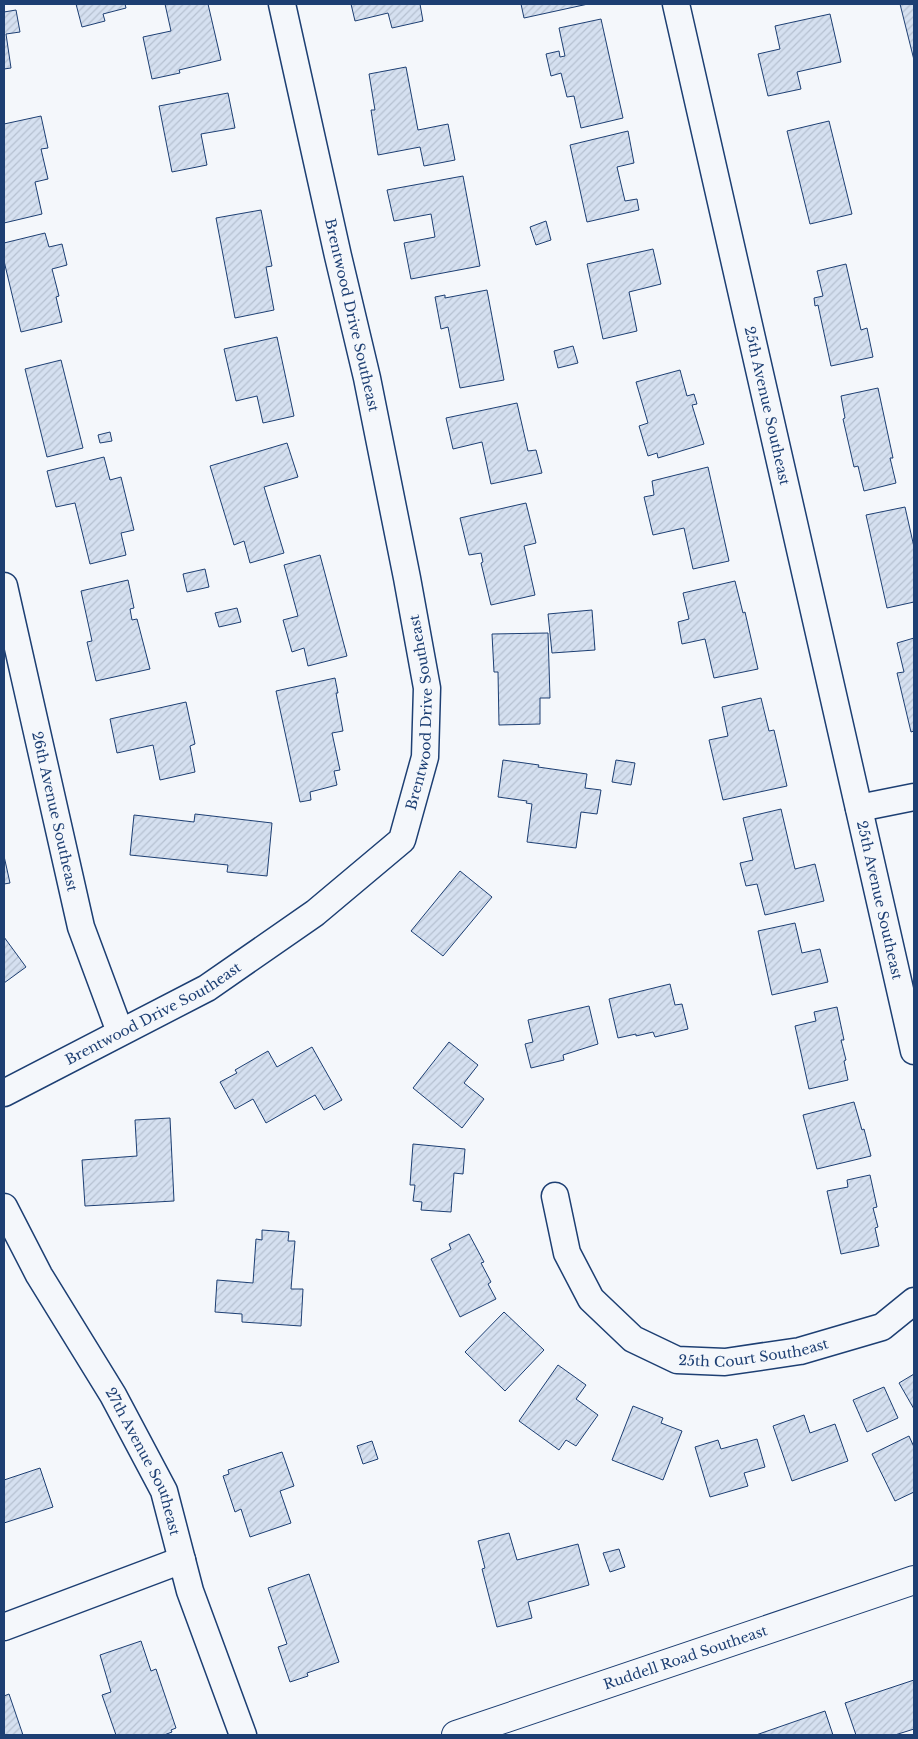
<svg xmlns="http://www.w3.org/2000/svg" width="918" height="1739" viewBox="0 0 918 1739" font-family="'Libre Baskerville',serif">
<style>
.building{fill:url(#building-hatch);stroke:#1d3f73}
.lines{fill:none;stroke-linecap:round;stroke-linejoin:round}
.minor-casing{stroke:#1d3f73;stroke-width:29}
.secondary-casing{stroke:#1d3f73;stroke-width:30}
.minor{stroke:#f4f7fb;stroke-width:26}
.secondary{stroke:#f4f7fb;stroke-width:28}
.labels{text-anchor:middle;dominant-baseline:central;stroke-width:4;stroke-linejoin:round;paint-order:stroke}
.street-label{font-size:14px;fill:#1d3f73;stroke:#f4f7fb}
</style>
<defs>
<pattern id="building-hatch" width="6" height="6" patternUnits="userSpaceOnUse" patternTransform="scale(1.25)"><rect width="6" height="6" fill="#d5e0f0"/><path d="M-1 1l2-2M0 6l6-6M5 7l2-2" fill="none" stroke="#b6c1d1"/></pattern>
</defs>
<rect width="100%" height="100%" fill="#f4f7fb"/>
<!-- building -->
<g class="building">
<polygon points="76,4 125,4 126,8 103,14 105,21 82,27"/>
<polygon points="165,4 208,4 221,60 179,70 180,73 152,79 143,37 171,31"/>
<polygon points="351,4 423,4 420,4 423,21 392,28 388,13 355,21"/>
<polygon points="521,4 588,4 524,18"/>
<polygon points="900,4 914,4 914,60"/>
<polygon points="16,10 20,32 6,34 11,68 4,69 4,12"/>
<polygon points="830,14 841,62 797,72 801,89 768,96 758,54 780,49 775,26"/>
<polygon points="601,19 623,118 581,128 574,96 567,97 561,73 551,76 546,54 559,51 560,57 565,56 559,28"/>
<polygon points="406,67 418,130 448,124 455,160 424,166 420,147 378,155 371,110 375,110 369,74"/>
<polygon points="228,93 235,128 201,134 207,165 172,172 159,106"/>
<polygon points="41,116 48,148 41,149 48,179 35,182 42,214 4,223 4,124"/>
<polygon points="829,121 852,214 810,224 787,131"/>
<polygon points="628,131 634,163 617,167 625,201 637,199 639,210 587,222 570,145"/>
<polygon points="463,176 480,266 411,279 404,243 435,237 431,214 394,221 387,190"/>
<polygon points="261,210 272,266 266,267 274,310 235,318 216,218"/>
<polygon points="546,221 551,240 536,245 530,227"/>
<polygon points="45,233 49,247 62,244 67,265 52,269 59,296 56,297 62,322 21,332 4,261 4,243"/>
<polygon points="653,249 661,284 629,292 637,331 603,339 587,264"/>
<polygon points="846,264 861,330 867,328 873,357 831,366 818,305 815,306 814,298 823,296 817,271"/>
<polygon points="487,290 504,380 460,388 448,327 441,329 435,297 445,295 445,298"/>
<polygon points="277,337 294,416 263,423 257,396 236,401 224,349"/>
<polygon points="573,346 578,363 558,368 554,351"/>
<polygon points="61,360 83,448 47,457 25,369"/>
<polygon points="680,370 687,396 694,394 697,404 692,405 704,444 658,458 657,453 648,456 639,426 648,423 636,382"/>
<polygon points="878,388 893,458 890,458 896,483 864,491 858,466 854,467 843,419 845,418 841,396"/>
<polygon points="517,403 528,451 536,450 542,473 491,484 482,442 453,449 446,418"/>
<polygon points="110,432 112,441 100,443 98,435"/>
<polygon points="287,443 298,477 264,487 284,553 250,563 244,541 234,545 210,466"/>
<polygon points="104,457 110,480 121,477 134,530 121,533 126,555 90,564 75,503 56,507 47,471"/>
<polygon points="708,467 729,561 693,569 684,528 653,535 644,497 654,495 652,481"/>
<polygon points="526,503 536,543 524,546 535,595 491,605 481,563 483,562 481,553 469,555 460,518"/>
<polygon points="905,507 914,547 914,602 887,608 866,515"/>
<polygon points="320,555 347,656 308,666 304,648 292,652 283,620 298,616 284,565"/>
<polygon points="205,569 209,587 187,592 183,574"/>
<polygon points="128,580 134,608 130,609 132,620 137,619 150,669 96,681 87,642 92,641 81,591"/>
<polygon points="735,581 743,613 745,612 758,669 714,678 705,639 682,644 678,622 689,619 683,593"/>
<polygon points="237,608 241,622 219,627 215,613"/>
<polygon points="592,610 595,650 552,653 548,614"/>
<polygon points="548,633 550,698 540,698 540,724 499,725 498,672 494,672 492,634"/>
<polygon points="914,638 914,731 911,732 897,673 904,672 897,643"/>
<polygon points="335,678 338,693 336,693 343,731 332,733 340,770 334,771 337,785 310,792 311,800 300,802 276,691"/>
<polygon points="761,698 769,731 774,730 787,786 723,800 709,740 728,736 722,707"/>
<polygon points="186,702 195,744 190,746 195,772 160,780 153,745 117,753 110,719"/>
<polygon points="503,760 539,765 538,767 587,774 585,788 601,790 597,814 581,812 576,848 527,842 532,804 526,803 527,801 498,797"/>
<polygon points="616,760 635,763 631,785 612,782"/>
<polygon points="781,809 795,869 815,864 824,901 765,915 757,884 746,886 740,863 753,860 743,818"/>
<polygon points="195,814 272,823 267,876 227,872 228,865 130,855 134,815 194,822"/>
<polygon points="4,856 10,883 4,884"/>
<polygon points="460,871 492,897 443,956 411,931"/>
<polygon points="795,923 802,953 820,949 828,982 772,995 758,931"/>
<polygon points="4,937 26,967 4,983"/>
<polygon points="670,984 675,1005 682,1004 688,1029 655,1037 653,1032 636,1036 636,1034 618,1038 609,999"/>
<polygon points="589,1006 598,1044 563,1055 564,1060 531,1068 525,1044 533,1042 528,1020"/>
<polygon points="837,1007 844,1040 841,1040 846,1060 844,1061 848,1080 809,1089 795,1026 816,1021 814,1012"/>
<polygon points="449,1042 478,1065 464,1083 484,1099 462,1128 413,1088"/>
<polygon points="312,1047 342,1100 324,1110 315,1095 266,1123 253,1099 235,1109 220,1082 237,1073 235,1070 268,1051 277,1067"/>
<polygon points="854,1102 862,1130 864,1129 871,1156 817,1169 803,1115"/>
<polygon points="170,1118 174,1201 85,1206 82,1160 137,1156 135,1120"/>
<polygon points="413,1144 465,1149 463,1174 454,1173 451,1212 421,1210 422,1202 413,1201 415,1185 410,1185"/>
<polygon points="870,1175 877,1207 873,1208 878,1227 875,1228 879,1246 841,1254 827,1191 848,1187 847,1180"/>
<polygon points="262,1230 289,1232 288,1241 295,1241 291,1289 303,1289 301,1326 242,1322 242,1314 215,1312 217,1280 253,1283 256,1239 262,1240"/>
<polygon points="469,1234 484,1262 481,1263 491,1282 488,1284 496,1299 460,1317 431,1259 451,1249 449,1244"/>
<polygon points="504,1312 544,1350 505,1391 465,1352"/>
<polygon points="558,1365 586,1385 576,1399 598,1415 576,1446 566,1440 559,1450 519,1421"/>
<polygon points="914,1374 914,1409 899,1383"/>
<polygon points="884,1387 898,1418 867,1432 853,1400"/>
<polygon points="633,1406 663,1418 661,1423 682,1431 663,1480 612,1460"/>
<polygon points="804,1415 810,1433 835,1424 848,1461 792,1481 773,1426"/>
<polygon points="909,1436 914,1447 914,1492 895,1501 872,1454"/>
<polygon points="757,1439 765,1467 744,1473 748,1486 710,1497 695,1447 718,1440 721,1449"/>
<polygon points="372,1441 378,1459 363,1464 357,1446"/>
<polygon points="282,1452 294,1486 280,1491 291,1523 250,1537 241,1509 235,1512 223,1476 229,1474 228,1470"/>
<polygon points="40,1468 53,1507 4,1523 4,1480"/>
<polygon points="509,1533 517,1560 578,1544 589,1585 528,1602 532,1618 497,1627 482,1569 485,1568 478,1541"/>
<polygon points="619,1549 625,1567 610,1572 603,1553"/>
<polygon points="309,1574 339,1662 307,1673 308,1676 290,1682 278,1647 287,1644 268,1588"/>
<polygon points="141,1641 151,1671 156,1669 176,1728 171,1730 172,1732 164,1735 116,1735 102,1695 111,1692 100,1655"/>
<polygon points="914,1680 914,1729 895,1735 856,1735 845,1703"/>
<polygon points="9,1694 23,1735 4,1735 4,1696"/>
<polygon points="825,1711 833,1735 756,1735"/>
</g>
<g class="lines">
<!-- minor casing -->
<g class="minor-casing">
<g id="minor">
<path id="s1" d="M676,4l238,1047"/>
<path id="s2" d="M4,586l77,341 39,105"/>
<polyline points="859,808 914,797"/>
<path id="s3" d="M4,1093l203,-105 108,-75 87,-73 23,-83 2,-69 -20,-110 -40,-200 -29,-122 -56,-252"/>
<path id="s4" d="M555,1196l12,57 24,46 42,40 44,21 48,2 75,-11 82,-24 32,-26"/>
<path id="s5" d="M4,1207l35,68 74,120 51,96 26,100 53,144"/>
<polyline points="4,1627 182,1560"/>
</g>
</g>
<!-- secondary casing -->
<g class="secondary-casing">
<g id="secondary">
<path id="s6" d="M456,1735l458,-155"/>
</g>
</g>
<!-- minor -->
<use href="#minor" class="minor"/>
<!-- secondary -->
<use href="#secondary" class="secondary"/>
</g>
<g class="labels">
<!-- street labels -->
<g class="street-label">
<text transform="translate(352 315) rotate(77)">Brentwood Drive Southeast</text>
<text stroke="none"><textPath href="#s1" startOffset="412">25th Avenue Southeast</textPath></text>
<text stroke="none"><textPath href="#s3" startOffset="604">Brentwood Drive Southeast</textPath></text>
<text stroke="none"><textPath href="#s2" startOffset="231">26th Avenue Southeast</textPath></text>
<text stroke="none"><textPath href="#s1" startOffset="919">25th Avenue Southeast</textPath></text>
<text stroke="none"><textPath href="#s3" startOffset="169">Brentwood Drive Southeast</textPath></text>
<text stroke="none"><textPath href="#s4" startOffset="294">25th Court Southeast</textPath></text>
<text stroke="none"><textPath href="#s5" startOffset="291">27th Avenue Southeast</textPath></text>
<text stroke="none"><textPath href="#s6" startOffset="242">Ruddell Road Southeast</textPath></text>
</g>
</g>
<!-- border -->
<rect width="918" height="1739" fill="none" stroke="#1d3f73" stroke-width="10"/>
</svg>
